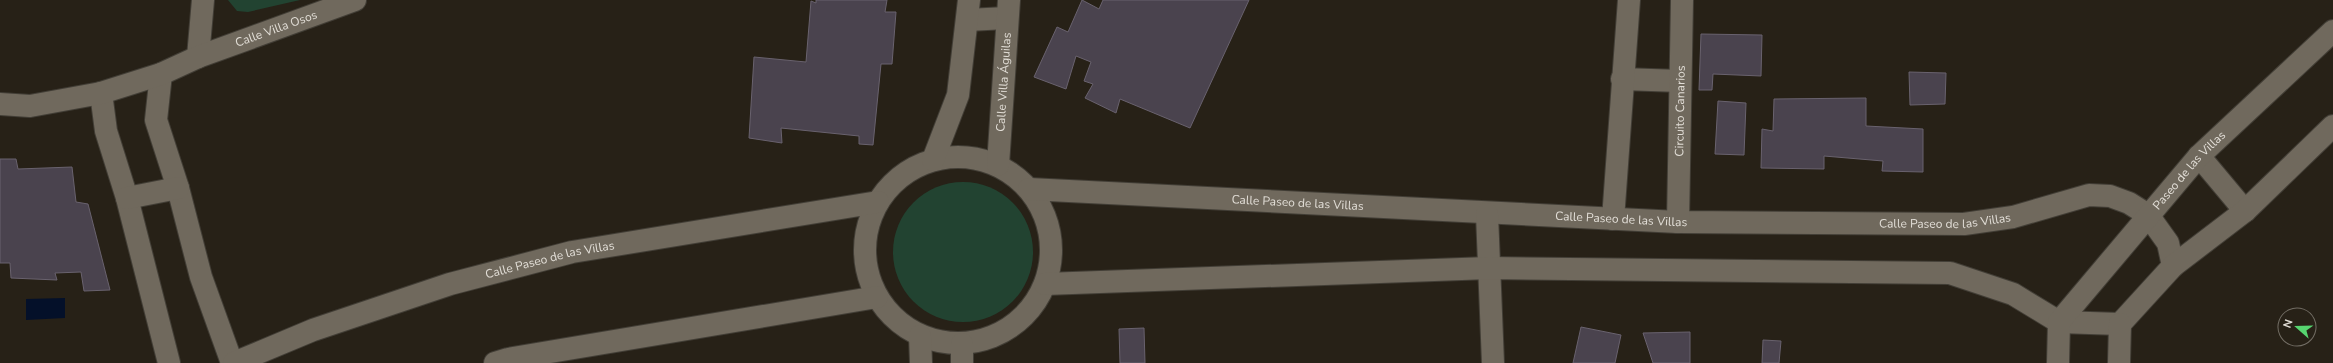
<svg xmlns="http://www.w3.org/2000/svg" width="2333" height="363" viewBox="0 0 2333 363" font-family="'Nunito Sans',sans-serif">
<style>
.green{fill:#224331}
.water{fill:#041029}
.building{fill:#4a434e;stroke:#69626e}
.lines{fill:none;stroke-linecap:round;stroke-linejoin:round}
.minor-casing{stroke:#423e36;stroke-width:24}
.minor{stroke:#70695d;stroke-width:22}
.labels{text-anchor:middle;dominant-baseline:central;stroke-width:4;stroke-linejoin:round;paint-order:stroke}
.street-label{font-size:12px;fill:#e2ded7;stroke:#272117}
</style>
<rect width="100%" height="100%" fill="#272117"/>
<!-- green -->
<g class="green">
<polygon points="228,0 300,0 248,12 237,11"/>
<circle cx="963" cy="252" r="70"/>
</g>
<!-- water -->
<polygon class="water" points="65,298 65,318 26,320 26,299"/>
<!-- building -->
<g class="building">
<polygon points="816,0 887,0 885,12 896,12 892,64 881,64 873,145 859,144 859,136 781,128 782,143 749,138 754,57 806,62 811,1 816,3"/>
<polygon points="1082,0 1099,9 1103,0 1249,0 1190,128 1120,99 1116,113 1085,98 1093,84 1084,81 1091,62 1076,56 1066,89 1034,77 1057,27 1068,32"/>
<polygon points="1701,34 1762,35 1761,76 1713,74 1712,90 1699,90"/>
<polygon points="1909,72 1946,73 1945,104 1910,105"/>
<polygon points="1866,98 1866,126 1923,129 1923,172 1882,171 1883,161 1824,156 1824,169 1761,168 1762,129 1773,131 1774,99"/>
<polygon points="1718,101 1746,103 1744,155 1715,154"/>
<polygon points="0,159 16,159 18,169 72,167 76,202 88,204 110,290 84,291 81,272 55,273 57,280 11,278 10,263 0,263"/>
<polygon points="1581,327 1621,335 1615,363 1573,363"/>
<polygon points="1144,328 1145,363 1120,363 1119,329"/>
<polygon points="1690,332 1690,363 1653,363 1643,333"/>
<polygon points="1763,340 1781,341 1779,363 1762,363"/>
</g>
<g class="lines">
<!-- minor casing -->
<g class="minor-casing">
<g id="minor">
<polyline points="968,20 1006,18"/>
<polyline points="198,57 203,0"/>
<polyline points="161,74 156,120 178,188 201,277 232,363"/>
<polyline points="1622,79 1680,81"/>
<polyline points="101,93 106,131 127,198 169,363"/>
<path id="s1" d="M0,104l30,2 71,-13 60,-19 37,-17 157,-57"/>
<polyline points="2199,156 2245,211"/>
<circle cx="958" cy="250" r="93"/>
<polyline points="933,160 958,95 969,0"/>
<path id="s2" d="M998,165l11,-165"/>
<path id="s3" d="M1029,189l649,33 286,2 49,-7 76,-22 21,1 19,7 19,12 20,28 5,23"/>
<polyline points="127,198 178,188"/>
<polyline points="1487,214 1493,363"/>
<polyline points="1613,219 1629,0"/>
<path id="s4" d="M1678,222l4,-222"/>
<polyline points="1045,284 1489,268 1950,273 2013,294 2059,322 2120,324"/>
<polyline points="2120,324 2173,266 2245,211 2333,126"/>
<polyline points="920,336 921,363"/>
<path id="s5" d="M234,363l79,-33 137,-46 122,-32 306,-50"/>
<polyline points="495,363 508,359 877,297"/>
<polyline points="962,363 962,344"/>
<path id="s6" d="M2058,363l1,-41 140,-166 134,-125"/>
<polyline points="2119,363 2120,324"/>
</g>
</g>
<!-- minor -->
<use href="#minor" class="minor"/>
</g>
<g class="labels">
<!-- street labels -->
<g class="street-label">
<text stroke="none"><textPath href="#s1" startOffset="289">Calle Villa Osos</textPath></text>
<text stroke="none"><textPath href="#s2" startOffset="83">Calle Villa Águilas</textPath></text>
<text stroke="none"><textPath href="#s4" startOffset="111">Circuito Canarios</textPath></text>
<text stroke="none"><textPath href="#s6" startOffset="241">Paseo de las Villas</textPath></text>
<text stroke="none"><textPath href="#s3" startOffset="269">Calle Paseo de las Villas</textPath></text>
<text stroke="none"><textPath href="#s3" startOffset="593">Calle Paseo de las Villas</textPath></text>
<text stroke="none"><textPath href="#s3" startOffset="917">Calle Paseo de las Villas</textPath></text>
<text stroke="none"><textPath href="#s5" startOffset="333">Calle Paseo de las Villas</textPath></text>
</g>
</g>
<!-- north arrow -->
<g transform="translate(2297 327) rotate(290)"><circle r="19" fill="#272117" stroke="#726d64"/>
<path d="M0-3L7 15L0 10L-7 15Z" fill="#57d570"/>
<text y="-6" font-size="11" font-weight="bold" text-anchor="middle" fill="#e2ded7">N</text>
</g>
</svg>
